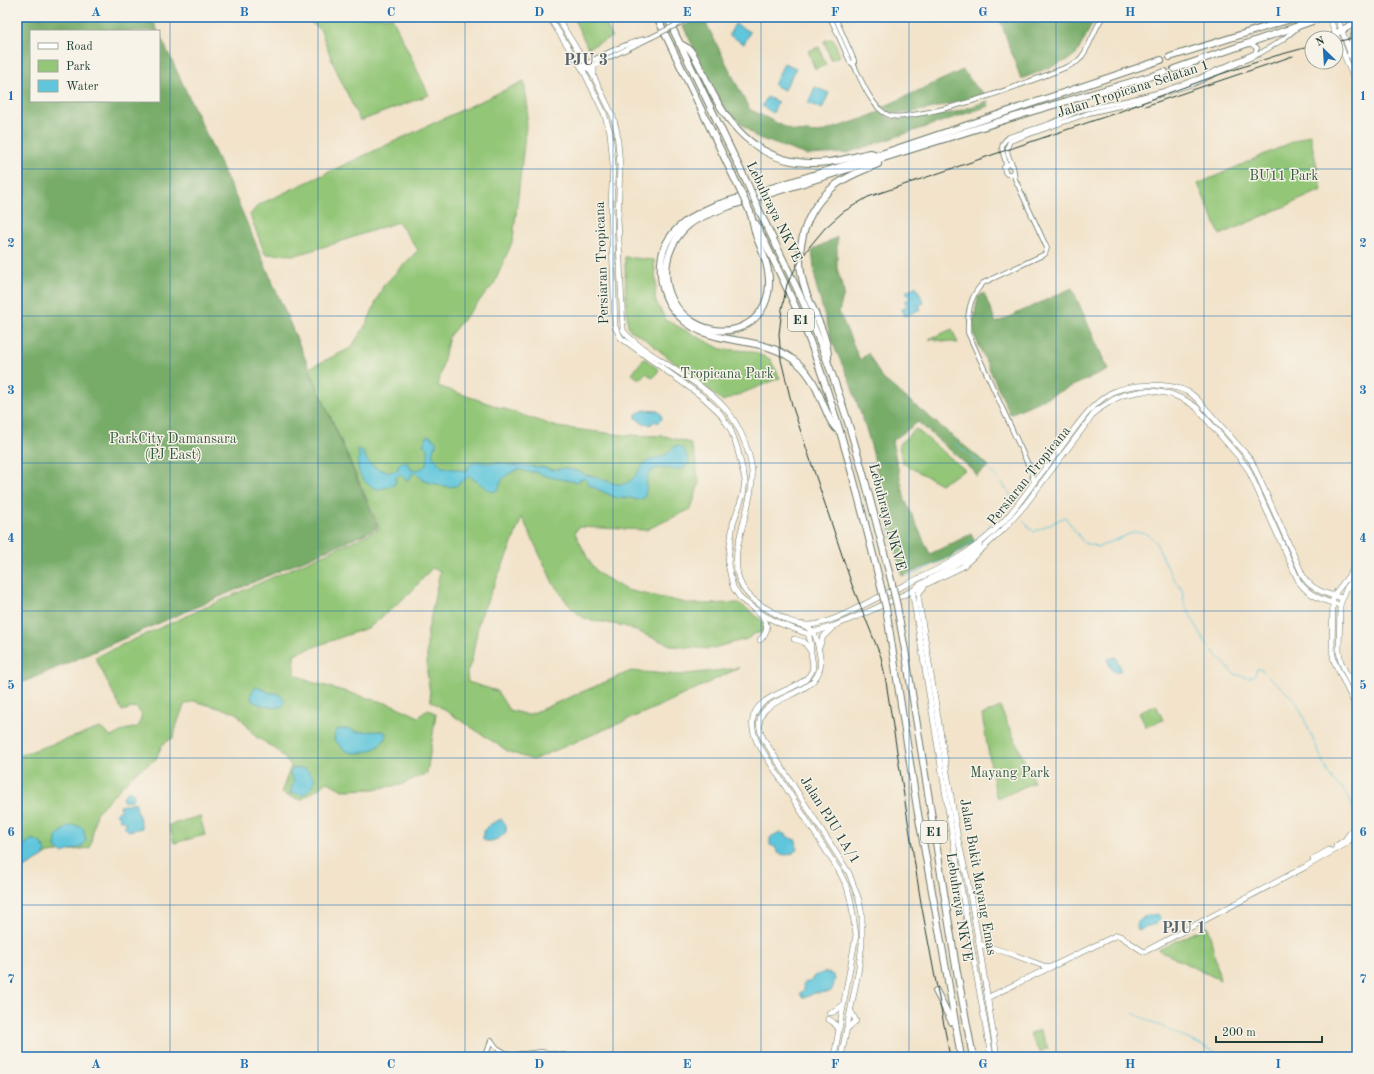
<svg xmlns="http://www.w3.org/2000/svg" width="1374" height="1074" viewBox="0 0 1374 1074" font-family="'Old Standard TT',serif">
<style>
.green{fill:#93c677;stroke:#598256}
.forest{fill:#76ab68;stroke:#4a744e}
.water{fill:#5fc6dc;stroke:#3f8288}
.lines{fill:none;stroke-linecap:round;stroke-linejoin:round}
.stream{stroke:#5fc6dc;stroke-width:1}
.minor-casing{stroke:#697768;stroke-width:5.5}
.major-casing{stroke:#697768;stroke-width:6}
.highway-casing{stroke:#697768;stroke-width:8}
.minor{stroke:#fff;stroke-width:4}
.major{stroke:#fff;stroke-width:5}
.highway{stroke:#fff;stroke-width:6}
.tram{stroke:#1f3d34;stroke-width:1}
.minor-bridge-casing{stroke:#697768;stroke-width:5.5;stroke-linecap:butt}
.highway-bridge-casing{stroke:#697768;stroke-width:8;stroke-linecap:butt}
.minor-bridge{stroke:#fff;stroke-width:4}
.highway-bridge{stroke:#fff;stroke-width:6}
.grid{fill:none;stroke:#1f6fb2;stroke-width:1;stroke-opacity:0.55}
.labels{text-anchor:middle;dominant-baseline:central;stroke-width:3;stroke-linejoin:round;paint-order:stroke}
.shield{fill:#f7f3e8;stroke:#60746a;stroke-width:1}
.shield-label{font-size:13px;font-weight:bold;fill:#1f3d34}
.street-label{font-size:14px;fill:#1f3d34;stroke:#f7f3e8}
.park-label{font-size:14px;fill:#365841;stroke:#f7f3e8}
.quarter-label{font-size:16px;font-weight:bold;fill:#55616b;stroke:#f7f3e8}
.neatline{fill:none;stroke:#1f6fb2;stroke-width:1.5}
.grid-label{font-size:13px;text-anchor:middle;font-weight:bold;fill:#1f6fb2}
</style>
<rect width="100%" height="100%" fill="#f7f3e8"/>
<filter id="ink" filterUnits="userSpaceOnUse"><feTurbulence type="fractalNoise" baseFrequency=".025" numOctaves="2"/><feDisplacementMap in="SourceGraphic" scale="8" xChannelSelector="R" yChannelSelector="G"/><feConvolveMatrix kernelMatrix="1 2 1 2 8 2 1 2 1" color-interpolation-filters="sRGB"/></filter>
<filter id="wash" filterUnits="userSpaceOnUse"><feTurbulence type="fractalNoise" baseFrequency=".012" numOctaves="4" result="noise"/><feDisplacementMap in="SourceGraphic" scale="16" xChannelSelector="R" yChannelSelector="G"/><feGaussianBlur stdDeviation="0.9" result="paint"/><feColorMatrix in="noise" values="0 0 0 0 0 0 0 0 0 0 0 0 0 0 0 0 0 1.4 0 .05"/><feComposite in="paint" operator="in"/></filter>
<g filter="url(#wash)">
<rect width="100%" height="100%" fill="#f2e3ca"/>
<!-- green -->
<g class="green">
<polygon points="303,17 392,17 429,95 360,121 333,63 320,29"/>
<polygon points="573,17 603,17 612,37 588,48"/>
<polygon points="833,38 840,56 831,60 824,41"/>
<polygon points="819,47 826,65 815,69 808,51"/>
<polygon points="524,81 528,109 513,240 494,284 449,336 438,386 557,427 623,435 665,436 690,443 695,455 699,483 691,509 646,530 578,527 575,533 589,561 598,573 626,590 691,604 739,603 763,621 763,632 754,634 747,639 709,649 673,646 624,626 586,619 577,613 568,604 553,583 522,517 511,546 479,620 472,659 467,673 468,682 497,691 509,710 528,715 631,671 679,675 739,668 664,704 533,760 509,752 431,701 427,672 427,635 440,571 432,568 410,593 370,627 294,654 294,673 308,681 393,705 419,717 428,709 436,714 427,773 400,785 373,789 342,790 328,782 301,800 281,793 291,766 277,750 255,736 237,713 194,701 184,705 176,727 174,737 162,745 156,759 136,772 96,813 90,848 49,853 17,872 17,756 100,728 112,737 124,730 138,727 142,715 136,707 122,711 95,657 380,529 309,368 351,348 367,323 383,286 418,250 398,222 336,243 296,255 265,254 250,215 258,205"/>
<polygon points="1310,134 1322,190 1220,235 1198,184"/>
<polygon points="625,257 654,260 656,283 655,300 666,320 721,349 750,351 770,359 780,378 723,401 641,336 630,330 628,326 626,304"/>
<polygon points="952,329 958,343 929,339"/>
<polygon points="644,358 659,370 653,378 646,373 640,380 632,374"/>
<polygon points="916,429 965,470 941,484 902,463 899,444"/>
<polygon points="1156,705 1163,720 1146,727 1139,713"/>
<polygon points="1000,707 1034,782 1000,798 996,796 982,715"/>
<polygon points="200,816 205,835 174,843 169,825"/>
<polygon points="1208,926 1220,980 1158,950"/>
<polygon points="1040,1030 1048,1048 1039,1052 1030,1034"/>
</g>
<!-- forest -->
<g class="forest">
<polygon points="17,17 151,17 158,31 31,31 31,101 159,101 159,33 237,200 378,528 17,685"/>
<polygon points="703,17 749,109 793,131 819,133 865,118 879,112 890,119 910,119 952,113 988,101 989,106 847,153 806,155 756,137 723,107 683,26"/>
<polygon points="999,17 1096,17 1077,53 1068,60 1021,79"/>
<path d="M963,70l12,16 10,8c-19,5 -78,24 -94,18 -3,-1 -6,-4 -8,-5z"/>
<polygon points="837,237 837,268 844,293 839,312 860,360 868,353 882,378 989,466 976,476 974,471 918,422 892,441 905,500 930,554 971,534 975,543 946,559 902,576 884,506 873,453 867,432 849,379 832,342 816,285 812,250"/>
<polygon points="1072,288 1108,370 1010,414 974,335 973,324 978,297 984,293 996,323"/>
</g>
<!-- water -->
<g class="water">
<polygon points="735,24 750,32 744,44 729,35"/>
<polygon points="784,63 796,68 784,90 774,85"/>
<polygon points="815,87 829,93 822,109 808,103"/>
<polygon points="767,97 778,102 773,113 762,106"/>
<polygon points="916,286 924,303 919,305 921,309 905,316 902,309 907,306 905,301 910,299 906,292"/>
<polygon points="644,410 658,411 661,414 662,419 658,423 655,421 650,425 647,423 643,424 636,418 636,414"/>
<path d="M427,436h4l5,6v4l-2,1 -2,8 10,12 25,4 2,-6 8,-3 11,1h11l10,2 34,2 9,3 12,-2 18,4 2,3c13,-1 27,11 39,9 12,-2 14,-14 22,-21 5,-5 13,-5 20,-8 4,-2 8,-6 11,-10l8,4 5,13c-9,17 -31,-3 -40,12 -4,6 -1,16 -5,24l-6,2 -8,-2h-13l-27,-12 -6,-8 -8,4 -27,-5 -13,-5c-5,1 -13,-1 -17,-3 -10,5 -18,7 -20,20l-7,3 -23,-16 -13,10 -8,1 -24,-6 -8,-8 -5,1v4l-5,2 -6,-6 -4,3v3l-2,5c-5,1 -11,4 -16,4 -11,-2 -21,-14 -20,-25 0,-8 3,-7 -1,-15l6,3c4,12 12,17 23,19 6,0 7,2 12,-2v-4c3,-4 7,-3 11,-1l2,6c17,0 17,-7 17,-22l-5,-3z"/>
<path d="M1116,657l5,12 -2,3c-8,2 -8,-6 -12,-12l1,-1z"/>
<path d="M256,687l9,3 4,3c8,-1 11,1 16,8l-2,5 -10,2 -5,-2 -7,-1 -9,-4c-2,-6 -1,-10 4,-14z"/>
<path d="M338,729h12l6,3 26,-1 4,2c0,15 -24,23 -37,19 -5,-1 -10,-8 -15,-12l1,-7z"/>
<polygon points="293,768 306,769 315,779 313,786 304,795 290,793 294,781 290,774"/>
<path d="M129,791l4,2 1,5 -3,3 -3,-2 -2,3 -3,-1c-1,-4 2,-8 6,-10z"/>
<polygon points="135,802 142,828 129,831 124,827 126,824 126,822 120,820 118,815 116,814 118,811 121,810 120,806"/>
<path d="M501,819l5,6v7c-5,6 -12,10 -20,9l-3,-2 1,-9 7,-6z"/>
<polygon points="75,825 83,828 86,841 81,847 62,853 55,848 56,837 67,827"/>
<path d="M780,832c6,2 9,7 16,8l1,8c-3,8 -12,8 -19,5l-3,-6 -5,-2v-7l2,-2z"/>
<polygon points="32,839 41,843 46,851 43,857 17,872 17,851"/>
<polygon points="1158,914 1160,917 1160,920 1156,924 1145,927 1140,930 1138,930 1136,924 1145,916"/>
<polygon points="825,972 833,975 835,978 833,988 830,992 814,993 807,997 802,997 800,993 804,990 803,984 805,982 810,982 814,976"/>
</g>
<g class="lines">
<!-- stream -->
<g class="stream">
<polyline points="1023,521 1034,532 1065,517 1084,543 1099,547 1134,532 1142,532 1149,535 1155,541 1172,577 1181,588 1183,593 1183,600 1186,607 1202,637 1209,647 1234,674 1248,678 1254,676 1257,669 1260,669 1263,671"/>
<path d="M909,576l44,-20 27,-20 33,-36c-12,-25 -38,-40 -59,-57"/>
<polyline points="1267,675 1293,698 1297,703 1328,773 1333,781 1344,790 1349,797 1357,821"/>
<polyline points="1133,1013 1226,1057"/>
</g>
</g>
</g>
<g filter="url(#ink)">
<g class="lines">
<!-- minor casing -->
<g class="minor-casing">
<g id="minor">
<polyline points="830,17 850,62 854,65"/>
<path d="M835,17l19,43v5c7,15 18,43 34,50 9,4 20,0 30,-1 52,-9 100,-28 149,-47 4,-2 8,-4 11,-6 12,-11 15,-31 25,-44"/>
<path d="M581,67c15,-9 51,-27 69,-29"/>
<polyline points="585,69 648,39"/>
<path d="M1012,164c-4,-8 -7,-14 -2,-23l79,-28 44,-10 60,-19 66,-30 23,-14 15,-12"/>
<path d="M1006,165c-1,-12 -10,-18 3,-28l40,-13 32,-14 48,-10 35,-9 33,-12 58,-26 2,-5 -7,-5"/>
<path d="M1014,171l-3,3h-4l-2,-2 -1,-5 5,-3 4,2 2,13 32,69 -2,6 -62,29c-14,14 -16,32 -15,50l63,138 3,12"/>
<polyline points="491,1040 497,1048 509,1055"/>
<polyline points="482,1057 488,1050 491,1040"/>
<polyline points="495,1057 541,1052 578,1057"/>
</g>
</g>
<!-- major casing -->
<g class="major-casing">
<g id="major">
<path d="M549,17l34,53 21,43 6,19 3,32 -2,43 4,120 6,11 83,60 15,14 11,16 7,19 8,33 -2,15 -10,28 -4,29 -1,12 5,23 8,12 20,15 20,10 27,10 26,-8 38,-16 90,-43 41,-37 22,-25 71,-94 17,-11 10,-5 21,-4h9l18,3 14,6 11,7 43,50 9,12 51,113c10,14 25,19 41,23"/>
<path d="M557,17l37,60 19,39 4,16 3,33 -2,54 5,111c8,13 35,28 48,37 18,12 39,24 53,40 16,17 30,52 28,75 -2,23 -11,45 -15,68 -3,32 6,46 34,61 12,7 24,15 39,14 22,-2 45,-16 65,-26 45,-22 93,-39 128,-77 12,-13 22,-27 32,-41 8,-10 16,-20 24,-31 15,-20 28,-42 50,-56 20,-11 58,-12 79,-2 4,2 7,5 10,8l53,60 53,118c10,13 23,16 38,20"/>
<polyline points="1329,17 1357,87"/>
<polyline points="1337,17 1357,72"/>
<polyline points="594,74 594,66 599,62"/>
<polyline points="979,546 965,559 918,586 914,590 913,596 958,870 991,1057"/>
<polyline points="1357,565 1333,596 1332,650 1334,661 1357,709"/>
<polyline points="1357,575 1347,587 1340,605 1339,651 1341,662 1357,697"/>
<polyline points="924,587 919,593 919,602 958,839 967,878 979,944 997,1057"/>
<path d="M803,626c11,3 13,10 15,20 1,7 4,15 2,22 -7,34 -77,26 -57,70l86,135 10,27 3,15v29l-4,29 -17,84"/>
<path d="M808,634c3,6 3,13 3,19 1,6 3,13 1,18 -4,9 -12,12 -19,16 -27,12 -51,21 -36,55l82,129 8,16 4,15 5,33 -22,122"/>
<polyline points="794,639 804,642 810,650"/>
<path d="M760,640c9,-9 8,-15 2,-25"/>
<polyline points="819,648 823,637 832,628"/>
<polyline points="1336,846 1345,840 1357,823"/>
<polyline points="1313,859 1329,850"/>
<polyline points="979,944 1009,953 1049,968"/>
<polyline points="987,998 1117,935 1120,936 1144,952 1305,867 1347,843 1357,831"/>
<polyline points="829,1013 834,1012 843,1005"/>
<polyline points="828,1019 833,1022 838,1028"/>
<polyline points="847,1029 856,1021 851,1011"/>
</g>
</g>
<!-- highway casing -->
<g class="highway-casing">
<g id="highway">
<polyline points="657,17 738,186"/>
<polyline points="667,17 747,183"/>
<polyline points="1335,34 1357,22"/>
<path d="M679,43c3,2 7,4 10,6 6,5 19,35 23,43 24,47 61,77 116,70 14,-1 28,-6 42,-9l4,1"/>
<polyline points="1350,55 1352,40 1357,30"/>
<polyline points="1170,57 1297,17"/>
<polyline points="1174,69 1324,17"/>
<path d="M759,210c18,38 38,76 54,115 35,84 57,172 79,259"/>
<path d="M750,212c3,8 4,18 7,26 6,15 13,31 12,47 -2,41 -43,57 -76,37 -36,-22 -35,-74 -2,-99 12,-8 28,-13 42,-18l297,-93 135,-40"/>
<path d="M756,224c17,35 35,71 50,107 32,83 54,170 75,256"/>
<path d="M828,358c0,-22 -14,-45 -22,-66 -14,-39 -3,-82 31,-108 12,-9 27,-14 41,-20"/>
<path d="M840,432c-10,-8 -11,-16 -17,-28 -7,-18 -15,-35 -32,-46 -37,-26 -88,-8 -118,-49 -10,-13 -13,-30 -12,-46 2,-31 29,-47 55,-58l162,-50 283,-95"/>
<polyline points="897,606 906,656 955,961 973,1057"/>
<polyline points="886,608 917,808 946,969 961,1057"/>
<polyline points="936,991 952,1022"/>
</g>
</g>
<!-- minor -->
<use href="#minor" class="minor"/>
<!-- major -->
<use href="#major" class="major"/>
<!-- highway -->
<use href="#highway" class="highway"/>
<!-- tram -->
<g class="tram">
<polyline points="1336,42 1357,37"/>
<polyline points="1145,106 1293,56"/>
<polyline points="950,1057 921,903 886,682 881,657 852,585 792,405 781,360 779,334 782,309 787,284 799,262 810,246 825,228 843,212 868,197 1116,113 1160,96 1215,76 1275,56 1312,46"/>
</g>
<!-- minor-bridge casing -->
<g class="minor-bridge-casing">
<polyline id="minor-bridge" points="650,38 690,18"/>
</g>
<!-- highway-bridge casing -->
<g class="highway-bridge-casing">
<g id="highway-bridge">
<polyline points="747,183 759,210"/>
<polyline points="738,186 750,212"/>
<polyline points="892,584 897,606"/>
<polyline points="881,587 886,608"/>
</g>
</g>
<!-- minor-bridge -->
<use href="#minor-bridge" class="minor-bridge"/>
<!-- highway-bridge -->
<use href="#highway-bridge" class="highway-bridge"/>
</g>
</g>
<!-- grid -->
<path class="grid" d="M170,17v1040M318,17v1040M465,17v1040M613,17v1040M761,17v1040M909,17v1040M1056,17v1040M1204,17v1040M17,169h1340M17,316h1340M17,463h1340M17,611h1340M17,758h1340M17,905h1340"/>
<g class="labels">
<!-- shield labels -->
<g class="shield">
<rect x="788" y="309" width="26" height="22" rx="3"/>
<rect x="921" y="821" width="26" height="22" rx="3"/>
</g>
<g class="shield-label">
<text x="801" y="320">E1</text>
<text x="934" y="832">E1</text>
</g>
<!-- street labels -->
<g class="street-label">
<text transform="translate(1133 89) rotate(-18)">Jalan Tropicana Selatan 1</text>
<text transform="translate(774 212) rotate(64)">Lebuhraya NKVE</text>
<text transform="translate(602 263) rotate(-92)">Persiaran Tropicana</text>
<text transform="translate(1029 476) rotate(-51)">Persiaran Tropicana</text>
<text transform="translate(887 517) rotate(75)">Lebuhraya NKVE</text>
<text transform="translate(830 820) rotate(58)">Jalan PJU 1A/1</text>
<text transform="translate(978 877) rotate(80)">Jalan Bukit Mayang Emas</text>
<text transform="translate(959 907) rotate(81)">Lebuhraya NKVE</text>
</g>
<!-- park labels -->
<g class="park-label">
<text x="1284" y="176">BU11 Park</text>
<text x="727" y="374">Tropicana Park</text>
<text x="173" y="439">ParkCity Damansara<tspan x="173" dy="16">(PJ East)</tspan></text>
<text x="1010" y="773">Mayang Park</text>
</g>
<!-- quarter labels -->
<g class="quarter-label">
<text x="586" y="61">PJU 3</text>
<text x="1184" y="929">PJU 1</text>
</g>
</g>
<!-- margin -->
<rect width="1374" height="1074" fill="none" stroke="#f7f3e8" stroke-width="44"/>
<!-- legend -->
<rect x="30" y="30" width="130" height="72" fill="#f7f3e8" stroke="#a1aaa0"/>
<rect x="38" y="43" width="20" height="6" fill="#ffffff" stroke="#a1aaa0"/>
<text x="66" y="50" font-size="12" fill="#1f3d34">Road</text>
<rect x="38" y="60" width="20" height="12" fill="#93c677" stroke="#a1aaa0"/>
<text x="66" y="70" font-size="12" fill="#1f3d34">Park</text>
<rect x="38" y="80" width="20" height="12" fill="#5fc6dc" stroke="#a1aaa0"/>
<text x="66" y="90" font-size="12" fill="#1f3d34">Water</text>
<!-- north arrow -->
<g transform="translate(1324 50) rotate(335)"><circle r="19" fill="#f7f3e8" stroke="#a1aaa0"/>
<path d="M0-3L7 15L0 10L-7 15Z" fill="#1f6fb2"/>
<text y="-6" font-size="11" font-weight="bold" text-anchor="middle" fill="#1f3d34">N</text>
</g>
<!-- scale -->
<path d="M1216 1036v6h106v-6" fill="none" stroke="#1f3d34" stroke-width="2"/>
<text x="1222" y="1036" font-size="12" fill="#1f3d34" stroke="#f7f3e8" stroke-width="3" paint-order="stroke">200 m</text>
<rect x="22" y="22" width="1330" height="1030" class="neatline"/>
<g class="grid-label">
<text x="96" y="16">A</text>
<text x="244" y="16">B</text>
<text x="391" y="16">C</text>
<text x="539" y="16">D</text>
<text x="687" y="16">E</text>
<text x="835" y="16">F</text>
<text x="983" y="16">G</text>
<text x="1130" y="16">H</text>
<text x="1278" y="16">I</text>
<text x="11" y="100">1</text>
<text x="1363" y="100">1</text>
<text x="11" y="247">2</text>
<text x="1363" y="247">2</text>
<text x="11" y="394">3</text>
<text x="1363" y="394">3</text>
<text x="11" y="542">4</text>
<text x="1363" y="542">4</text>
<text x="11" y="689">5</text>
<text x="1363" y="689">5</text>
<text x="11" y="836">6</text>
<text x="1363" y="836">6</text>
<text x="11" y="983">7</text>
<text x="1363" y="983">7</text>
<text x="96" y="1068">A</text>
<text x="244" y="1068">B</text>
<text x="391" y="1068">C</text>
<text x="539" y="1068">D</text>
<text x="687" y="1068">E</text>
<text x="835" y="1068">F</text>
<text x="983" y="1068">G</text>
<text x="1130" y="1068">H</text>
<text x="1278" y="1068">I</text>
</g>
</svg>
